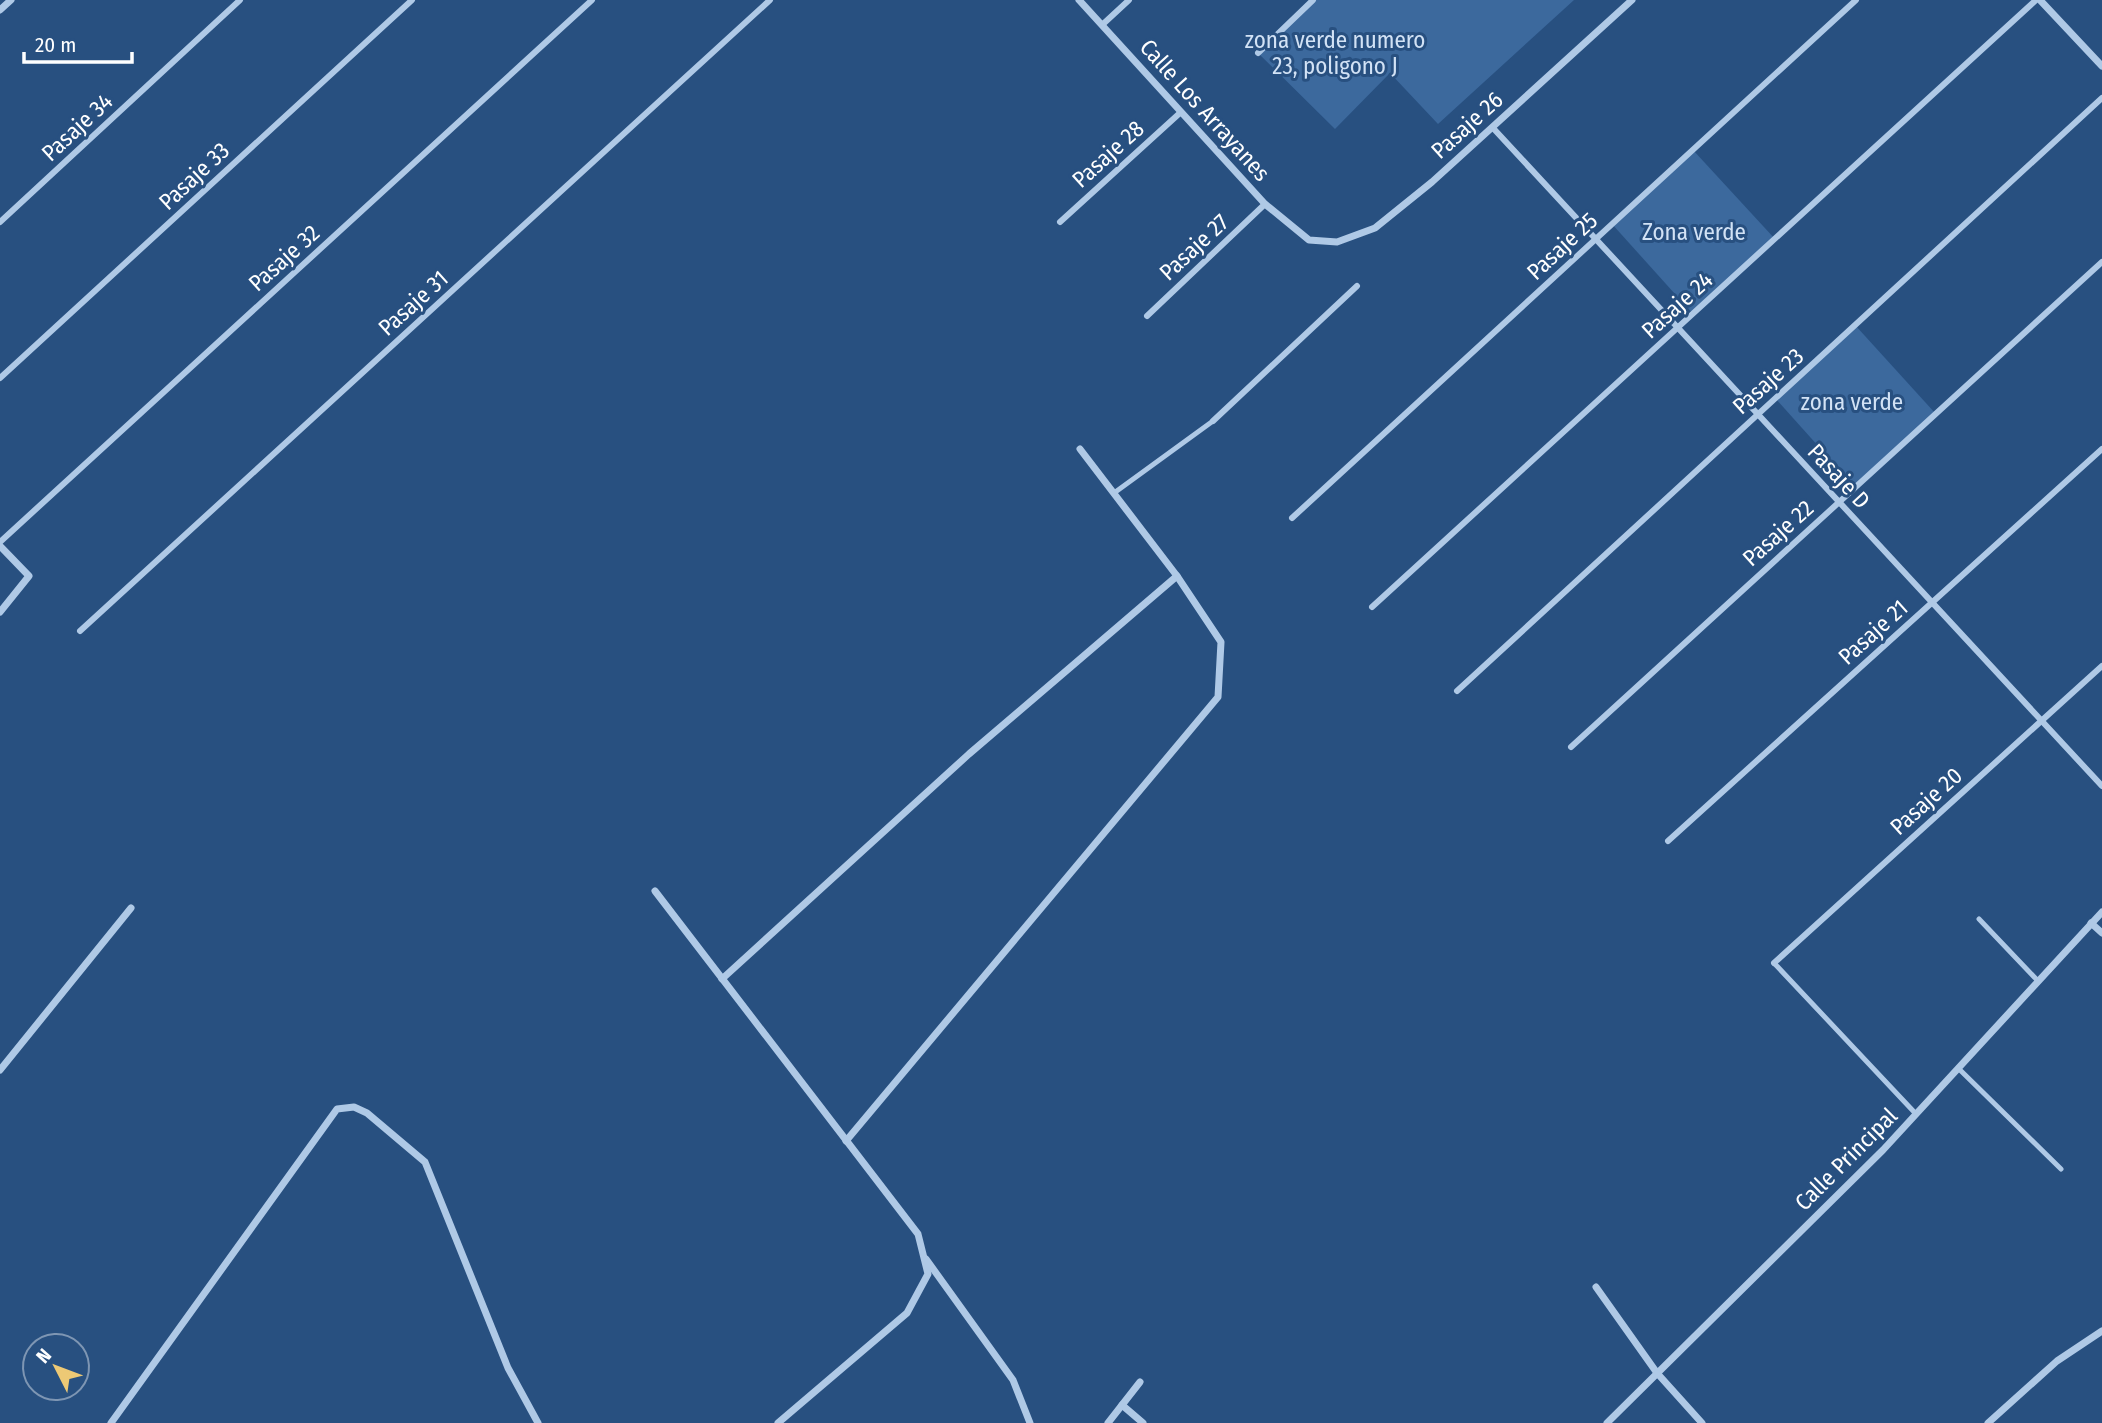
<svg xmlns="http://www.w3.org/2000/svg" width="2102" height="1423" viewBox="0 0 2102 1423" font-family="'Fira Sans Condensed',sans-serif">
<style>
.green{fill:#3c699d}
.lines{fill:none;stroke-linecap:round;stroke-linejoin:round}
.service{stroke:#afc9e6;stroke-width:5}
.pedestrian{stroke:#afc9e6;stroke-width:6}
.minor{stroke:#afc9e6;stroke-width:7}
.labels{text-anchor:middle;dominant-baseline:central;stroke-width:6;stroke-linejoin:round;paint-order:stroke}
.park-label{font-size:23px;fill:#d2e2f5;stroke:#285080}
.street-label{font-size:23px;fill:#fff;stroke:#285080}
</style>
<rect width="100%" height="100%" fill="#285080"/>
<!-- green -->
<g class="green">
<polygon points="1313,0 1574,0 1438,124 1390,73 1335,129 1258,53"/>
<polygon points="1693,150 1775,239 1693,314 1612,224"/>
<polygon points="1855,325 1935,413 1854,486 1775,398"/>
</g>
<g class="lines">
<!-- service -->
<g class="service">
<polyline points="1114,493 1213,421"/>
<polyline points="1979,919 2038,981"/>
<polyline points="1774,963 1916,1114"/>
<polyline points="1958,1068 2061,1169"/>
</g>
<!-- pedestrian -->
<g class="pedestrian">
<polyline points="1102,25 1129,0"/>
<polyline points="1258,53 1313,0"/>
<polyline points="1493,128 2102,786"/>
<polyline points="0,222 240,0"/>
<polyline points="1060,222 1181,112"/>
<polyline points="1147,316 1265,204"/>
<polyline points="0,378 412,0"/>
<polyline points="1213,421 1357,286"/>
<polyline points="1292,518 1856,0"/>
<polyline points="0,542 592,0"/>
<polyline points="1372,607 2036,0"/>
<polyline points="80,631 770,0"/>
<polyline points="1457,691 2102,98"/>
<polyline points="1571,747 2102,262"/>
<polyline points="1668,841 2102,449"/>
<polyline points="1774,963 2102,666"/>
</g>
<!-- minor -->
<g class="minor">
<polyline points="1079,0 1265,204 1309,240 1337,242 1375,228 1432,182 1632,0"/>
<polyline points="2040,0 2102,66"/>
<polyline points="0,10 11,0"/>
<polyline points="0,546 29,576 0,612"/>
<polyline points="655,891 918,1234 928,1274 907,1313 778,1423"/>
<polyline points="2091,923 2102,933"/>
<polyline points="722,979 969,754 1177,576"/>
<polyline points="0,1070 131,908"/>
<polyline points="846,1141 1218,697 1221,642 1177,576 1080,449"/>
<polyline points="926,1259 1013,1380 1030,1423"/>
<polyline points="1596,1287 1657,1373 1702,1423"/>
<polyline points="1122,1405 1143,1423"/>
<polyline points="111,1423 337,1109 354,1107 367,1113 425,1162 508,1368 538,1423"/>
<polyline points="1108,1423 1140,1382"/>
<polyline points="1607,1423 1883,1150 2102,912"/>
<polyline points="1988,1423 2057,1361 2102,1331"/>
</g>
</g>
<g class="labels">
<!-- park labels -->
<g class="park-label">
<text x="1335" y="40">zona verde numero<tspan x="1335" dy="26">23, poligono J</tspan></text>
<text x="1694" y="232">Zona verde</text>
<text x="1852" y="402">zona verde</text>
</g>
<!-- street labels -->
<g class="street-label">
<text transform="translate(1205 110) rotate(48)">Calle Los Arrayanes</text>
<text transform="translate(1467 125) rotate(-42)">Pasaje 26</text>
<text transform="translate(77 127) rotate(-43)">Pasaje 34</text>
<text transform="translate(1108 154) rotate(-42)">Pasaje 28</text>
<text transform="translate(194 176) rotate(-43)">Pasaje 33</text>
<text transform="translate(1562 246) rotate(-43)">Pasaje 25</text>
<text transform="translate(1194 247) rotate(-43)">Pasaje 27</text>
<text transform="translate(284 258) rotate(-42)">Pasaje 32</text>
<text transform="translate(413 303) rotate(-42)">Pasaje 31</text>
<text transform="translate(1677 305) rotate(-42)">Pasaje 24</text>
<text transform="translate(1768 381) rotate(-42)">Pasaje 23</text>
<text transform="translate(1839 476) rotate(47)">Pasaje D</text>
<text transform="translate(1778 533) rotate(-42)">Pasaje 22</text>
<text transform="translate(1873 632) rotate(-42)">Pasaje 21</text>
<text transform="translate(1926 801) rotate(-42)">Pasaje 20</text>
<text transform="translate(1846 1159) rotate(-45)">Calle Principal</text>
</g>
</g>
<!-- north arrow -->
<g transform="translate(56 1367) rotate(312)"><circle r="33" fill="#285080" stroke="#7e96b3" stroke-width="2"/>
<path d="M0-5L12 26L0 18L-12 26Z" fill="#edc975"/>
<text y="-10" font-size="19" font-weight="bold" text-anchor="middle" fill="#ffffff">N</text>
</g>
<!-- scale -->
<path d="M24 52v10h108v-10" fill="none" stroke="#ffffff" stroke-width="3.5"/>
<text x="35" y="52" font-size="21" fill="#ffffff" stroke="#285080" stroke-width="5" paint-order="stroke">20 m</text>
</svg>
